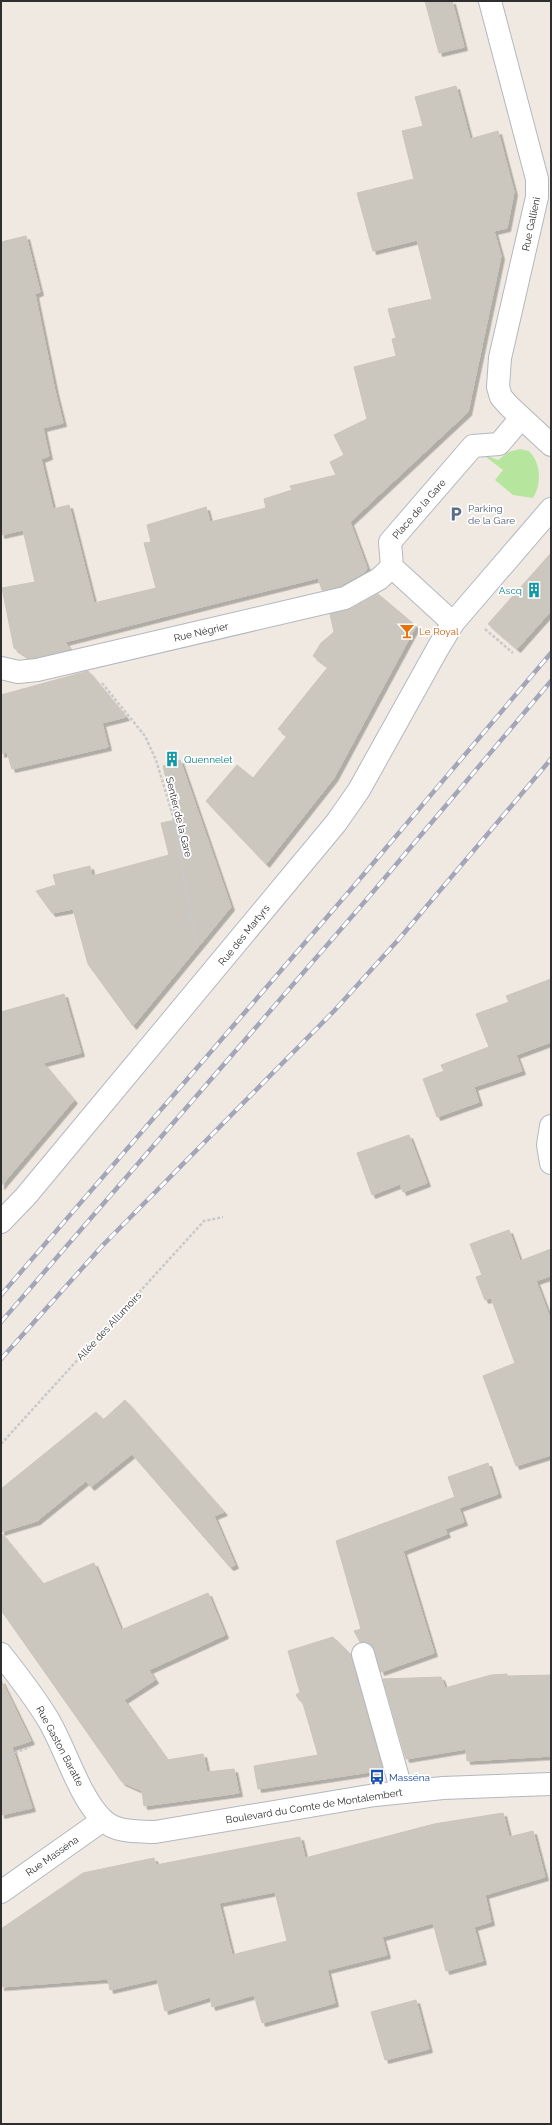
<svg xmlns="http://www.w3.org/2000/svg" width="552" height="2125" viewBox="0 0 552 2125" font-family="Raleway,sans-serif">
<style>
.green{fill:#b6e59e}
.building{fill:#cbc7bf;stroke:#cbc5ba;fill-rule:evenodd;filter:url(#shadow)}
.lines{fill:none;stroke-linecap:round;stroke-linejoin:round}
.minor-casing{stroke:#b4b7c1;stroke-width:24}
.path{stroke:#c9c9c9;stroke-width:2.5;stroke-dasharray:3 2;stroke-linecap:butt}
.minor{stroke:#fff;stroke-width:22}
.rail-casing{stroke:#a3a6b8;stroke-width:4.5}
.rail{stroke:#fff;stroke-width:3;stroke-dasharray:9;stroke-linecap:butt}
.labels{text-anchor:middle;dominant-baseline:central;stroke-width:3.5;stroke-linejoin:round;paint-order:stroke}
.street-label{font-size:10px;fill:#2e2e2e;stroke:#fff}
.service-label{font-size:10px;fill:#4e5e75;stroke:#fff;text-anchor:start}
.culture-label{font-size:10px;fill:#0d838f;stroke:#fff;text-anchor:end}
.food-label{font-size:10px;fill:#c56008;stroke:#fff;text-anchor:start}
.transit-label{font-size:10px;fill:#164399;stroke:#fff;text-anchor:start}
</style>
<defs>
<filter id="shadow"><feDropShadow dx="3.5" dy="3.5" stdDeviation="0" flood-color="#0004"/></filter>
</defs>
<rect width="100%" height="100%" fill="#efe9e1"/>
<!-- green -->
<path class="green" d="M520,449l9,2c12,12 13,33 4,47l-20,-3 -18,-15 8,-10 -21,-16 16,6 11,-8z"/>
<!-- building -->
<g class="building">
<polygon points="425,1 452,1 464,47 439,53"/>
<polygon points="456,86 470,139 498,131 514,192 507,228 494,231 501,256 468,412 350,522 367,568 365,572 340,586 325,590 322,590 318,578 217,603 65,642 70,649 35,658 29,658 14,648 2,588 35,582 23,530 1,535 1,242 26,236 40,292 35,294 55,391 63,423 43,428 49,456 41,459 53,509 69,505 94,603 156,588 144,543 151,542 147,525 206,507 210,522 266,508 264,499 292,490 290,486 336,475 330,462 344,455 334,435 367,419 354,367 396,356 392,339 396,338 388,309 432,299 417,240 373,251 357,193 414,179 402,131 423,126 415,97"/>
<polygon points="551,553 551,611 517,649 488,624"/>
<polygon points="378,594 416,626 334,778 266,864 206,801 237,765 253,778 287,736 278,729 328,667 313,656 321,643 334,632 330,614 351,609"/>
<polygon points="88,671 126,717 102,723 108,747 12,769 7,752 1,754 1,695"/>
<polygon points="180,760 231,907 133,1026 88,964 73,909 52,913 36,891 56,885 53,875 90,866 92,876 169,855 161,823 176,820 163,766"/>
<polygon points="551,979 551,1042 516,1055 522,1071 474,1087 479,1102 437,1117 423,1079 444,1071 441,1065 489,1047 476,1014 509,1002 506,996"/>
<polygon points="64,994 81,1053 43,1063 74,1100 1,1186 1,1012"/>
<polygon points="409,1135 427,1183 403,1192 400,1184 372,1195 357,1153"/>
<polygon points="509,1230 520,1261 551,1249 551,1276 536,1281 551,1321 551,1455 516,1466 483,1376 515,1363 491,1298 485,1300 476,1277 482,1275 470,1244"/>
<polygon points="125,1400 224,1512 214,1516 235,1565 230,1567 132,1454 91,1487 86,1481 37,1521 1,1532 1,1489 96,1412 103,1420"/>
<polygon points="488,1463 498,1494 459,1508 464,1522 445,1529 447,1534 403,1551 434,1653 381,1672 372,1645 366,1642 360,1642 354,1631 361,1629 336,1541 455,1497 457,1504 448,1477"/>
<polygon points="1,1533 43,1584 94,1563 121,1630 208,1593 225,1635 149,1670 155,1680 124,1700 167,1760 203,1754 207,1772 234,1769 239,1793 144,1806 142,1791 122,1782 1,1610"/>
<polygon points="333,1637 351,1655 383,1770 258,1789 254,1766 318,1755 302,1700 300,1701 296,1695 300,1692 288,1651"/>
<polygon points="507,1674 507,1676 551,1675 551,1756 467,1761 466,1749 406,1759 383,1679 441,1677 445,1688 491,1675"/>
<polygon points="1,1680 31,1741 12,1747 32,1808 1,1815"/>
<path d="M503,1813l6,24 24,-6 12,46 -60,18 6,27 -17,5 9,34 -37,10 -13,-48 -51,14 5,18 -60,15 8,33 -73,20 -8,-28 -42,12 -2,-10 -45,14 -8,-32 -47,11 -2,-11 -107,8v-58l82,-56 71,-15 2,7 144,-28 5,21 129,-34zM275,1892l12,49 -55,14 -13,-52z"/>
<polygon points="416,2000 429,2049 385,2060 371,2012"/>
</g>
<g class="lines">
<!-- minor casing -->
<g class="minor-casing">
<g id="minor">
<polyline points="490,1 537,179 537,197 500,358 498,387 501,397 509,406 551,445"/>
<polyline points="453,623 392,567 390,542 473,446 499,444 521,418"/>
<polyline points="1,668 18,672 37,670 345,598 379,579 392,567"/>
<polyline points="551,1126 548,1145 551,1163"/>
<polyline points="1,1222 26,1196 336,823 359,790 438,648 453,623 551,509"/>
<path d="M1,1654c17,22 34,43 48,67 17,29 30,76 54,99 13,13 35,11 52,12l220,-37 68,-7 108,-4"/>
<polyline points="363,1654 402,1792"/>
<polyline points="1,1892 103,1820"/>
</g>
</g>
<!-- path -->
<g class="path">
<polyline points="485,629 513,653"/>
<polyline points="102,683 145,736 156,760 173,816 196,946"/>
<polyline points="1,1444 204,1221 223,1217"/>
<polyline points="1,1758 30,1747"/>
</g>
<!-- minor -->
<use href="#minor" class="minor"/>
<!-- rail casing -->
<g class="rail-casing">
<g id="rail">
<polyline points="1,1295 353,887 551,653"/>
<polyline points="1,1322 367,899 551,681"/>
<polyline points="1,1359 103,1245 334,1011 399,939 551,759"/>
</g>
</g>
<!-- rail -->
<use href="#rail" class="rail"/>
</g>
<!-- icons -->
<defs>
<g id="parking-bare" transform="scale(1.2)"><path d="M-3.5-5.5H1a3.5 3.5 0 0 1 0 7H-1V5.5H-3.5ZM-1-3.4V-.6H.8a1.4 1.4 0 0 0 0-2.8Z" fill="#5c6f8a" stroke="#fff" stroke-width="2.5" paint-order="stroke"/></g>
<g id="building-bare" transform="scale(1.2)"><path d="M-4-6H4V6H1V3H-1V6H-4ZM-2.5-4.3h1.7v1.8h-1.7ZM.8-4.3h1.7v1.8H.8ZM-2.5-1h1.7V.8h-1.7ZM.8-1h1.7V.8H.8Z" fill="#0f9aa8" stroke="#fff" stroke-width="2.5" paint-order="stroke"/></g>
<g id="bar-bare" transform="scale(1.2)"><path d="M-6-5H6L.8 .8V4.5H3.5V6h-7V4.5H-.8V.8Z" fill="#e8710a" stroke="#fff" stroke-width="2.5" paint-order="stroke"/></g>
<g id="bus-bare" transform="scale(1.2)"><path d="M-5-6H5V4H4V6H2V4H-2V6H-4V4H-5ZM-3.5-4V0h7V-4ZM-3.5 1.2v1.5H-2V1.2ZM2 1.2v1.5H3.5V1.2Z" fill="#1a4fb4" stroke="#fff" stroke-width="2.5" paint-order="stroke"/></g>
</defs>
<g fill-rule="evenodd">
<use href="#parking-bare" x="456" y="514"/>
<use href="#building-bare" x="534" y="590"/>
<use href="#bar-bare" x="407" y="631"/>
<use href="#building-bare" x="172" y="759"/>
<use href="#bus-bare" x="377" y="1777"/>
</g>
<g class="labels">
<!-- street labels -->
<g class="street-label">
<text transform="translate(531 224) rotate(-78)">Rue Gallieni</text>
<text transform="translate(419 509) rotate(-49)">Place de la Gare</text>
<text transform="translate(201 632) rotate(-13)">Rue Négrier</text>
<text transform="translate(179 817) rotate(76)">Sentier de la Gare</text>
<text transform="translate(244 935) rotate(-51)">Rue des Martyrs</text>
<text transform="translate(109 1326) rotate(-47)">Allée des Allumoirs</text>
<text transform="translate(60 1746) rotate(62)">Rue Gaston Baratte</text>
<text transform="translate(314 1806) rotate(-9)">Boulevard du Comte de Montalembert</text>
<text transform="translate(52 1856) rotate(-35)">Rue Masséna</text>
</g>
<!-- service labels -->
<g class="service-label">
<text x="468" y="508">Parking<tspan x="468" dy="12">de la Gare</tspan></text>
</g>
<!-- culture labels -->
<g class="culture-label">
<text x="522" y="590">Ascq</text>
<text x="184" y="759" text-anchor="start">Quennelet</text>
</g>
<!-- food labels -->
<g class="food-label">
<text x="419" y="631">Le Royal</text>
</g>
<!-- transit labels -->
<g class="transit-label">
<text x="389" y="1777">Masséna</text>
</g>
</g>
<!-- border -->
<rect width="552" height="2125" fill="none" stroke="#2e2e2e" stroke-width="4"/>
</svg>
